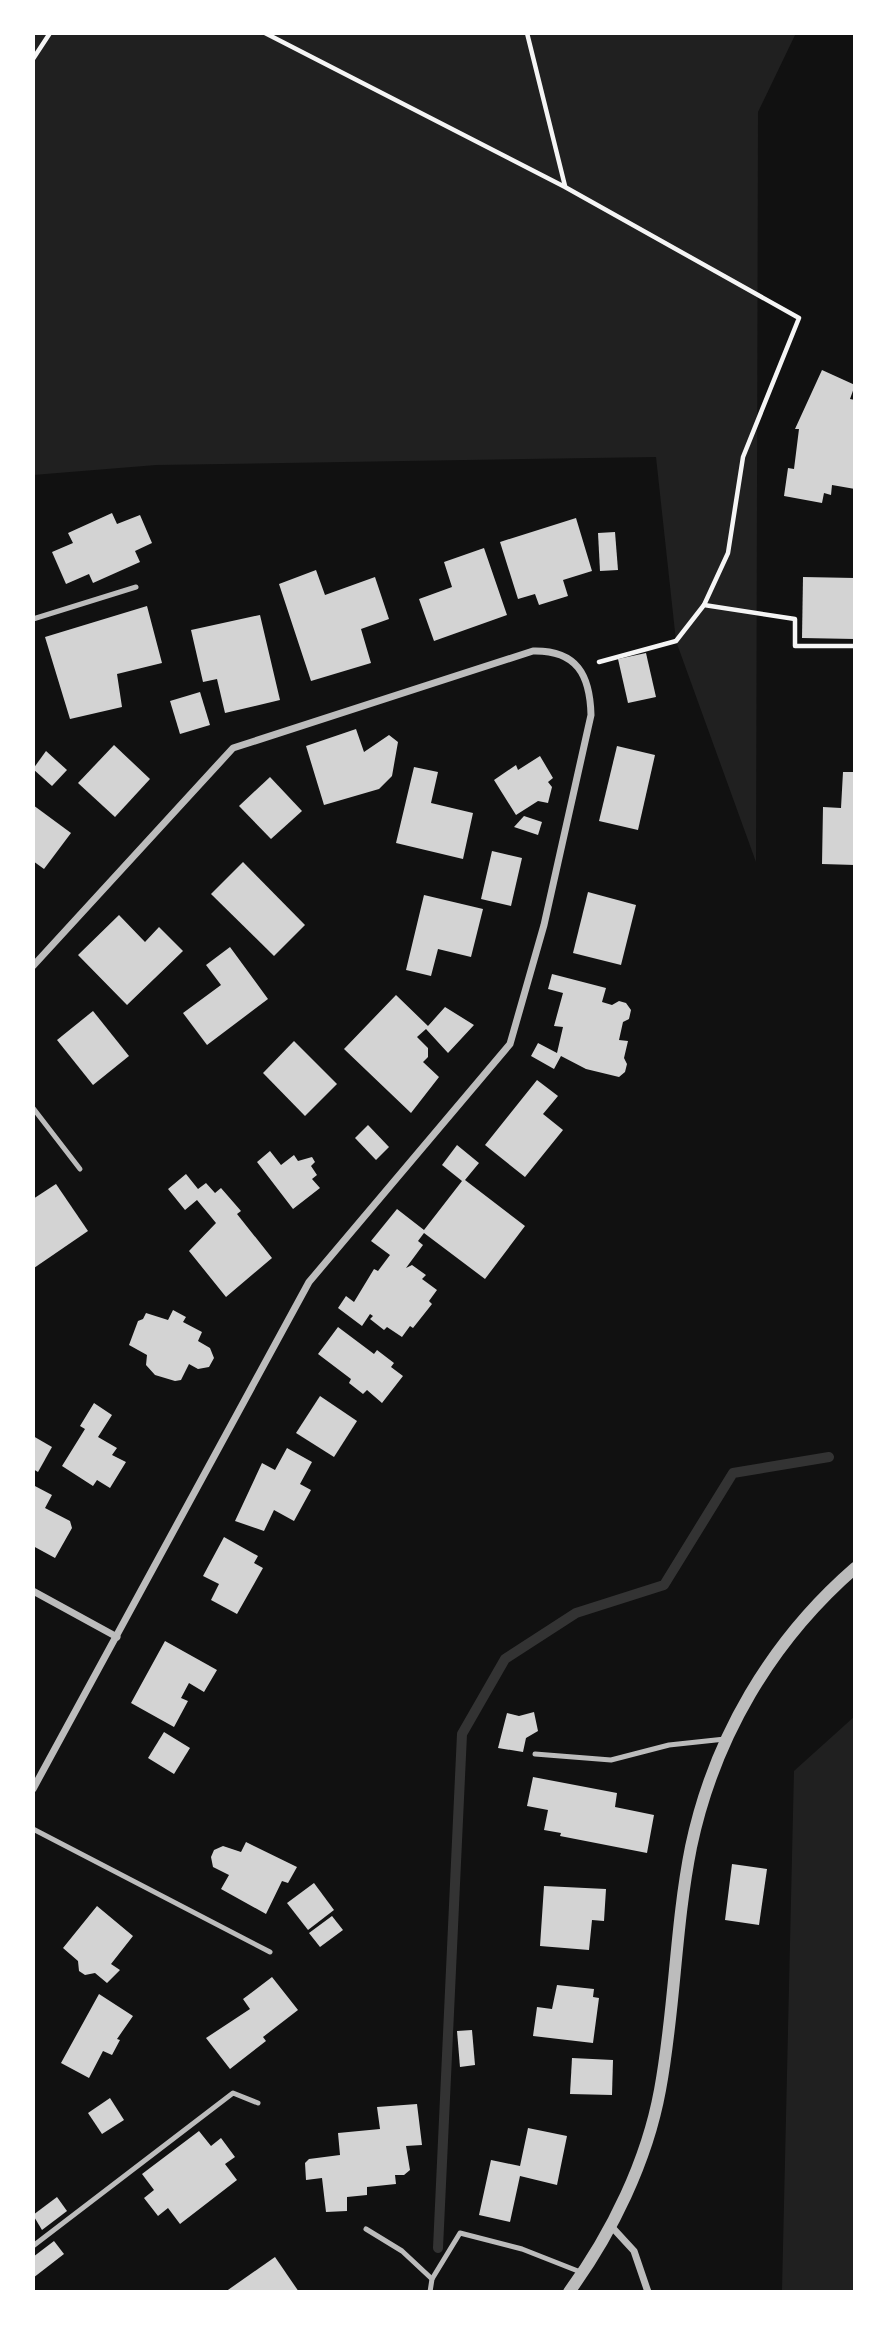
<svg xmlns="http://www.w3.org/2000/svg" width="888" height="2325" viewBox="0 0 888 2325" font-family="'Titillium Web',sans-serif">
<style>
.green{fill:#202020}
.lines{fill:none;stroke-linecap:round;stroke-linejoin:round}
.stream{stroke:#333;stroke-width:10}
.building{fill:#d3d3d3}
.path{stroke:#f5f5f5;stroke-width:4.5}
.service{stroke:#bcbcbc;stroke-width:5}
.minor{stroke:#bcbcbc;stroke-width:7}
.tertiary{stroke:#bcbcbc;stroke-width:12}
</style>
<rect width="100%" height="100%" fill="#111"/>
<!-- green -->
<g class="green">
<polygon points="33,33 796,33 758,112 756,862 676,641 656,457 156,465 33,475"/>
<polygon points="855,1716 855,2292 782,2292 794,1771"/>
</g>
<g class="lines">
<!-- stream -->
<polyline class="stream" points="438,2248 462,1734 505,1659 576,1613 664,1585 733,1473 829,1457"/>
</g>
<!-- building -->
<g class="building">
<polygon points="822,370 855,385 850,399 855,400 855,489 832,485 831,495 824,493 822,503 784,496 788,468 794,469 799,429 795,429"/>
<polygon points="112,513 117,524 140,515 152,543 135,551 140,562 93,583 89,574 66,584 52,552 73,543 68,533"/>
<polygon points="576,518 592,571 563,580 568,596 539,605 535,594 518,599 500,542"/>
<polygon points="615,532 618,570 600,571 598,533"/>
<polygon points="484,548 507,615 434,641 419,599 452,587 444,562"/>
<polygon points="316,570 325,595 375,577 389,619 361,629 371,663 311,681 279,584"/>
<polygon points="803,577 855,578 855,639 802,638"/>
<polygon points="147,606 162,663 117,674 122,707 70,719 45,637"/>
<polygon points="260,615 280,700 225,713 217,679 203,682 191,630"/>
<polygon points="646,653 656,697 628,703 618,659"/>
<polygon points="200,692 210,725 180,734 170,701"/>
<polygon points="356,729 364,752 389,735 398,742 392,776 379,789 324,805 306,746"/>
<polygon points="114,745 150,779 115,817 78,783"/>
<polygon points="617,746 655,755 638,830 599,821"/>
<polygon points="46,751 67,770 52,786 33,769"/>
<polygon points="540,756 553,778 548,782 552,787 548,803 538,801 516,815 494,780 516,765 518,770"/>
<polygon points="414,767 438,772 431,803 473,813 463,859 396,843"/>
<polygon points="843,772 855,772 855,865 822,864 823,807 841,808"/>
<polygon points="270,777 302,811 271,839 239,806"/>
<polygon points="33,805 71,833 44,869 33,861"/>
<polygon points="524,816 542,822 538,835 514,827"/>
<polygon points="492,851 522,858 511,906 481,899"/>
<polygon points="243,862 305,925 274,956 211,894"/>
<polygon points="588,892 636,905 621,965 573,953"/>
<polygon points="424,895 483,909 471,957 438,949 431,976 406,970"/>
<polygon points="119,915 145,942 159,927 183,951 127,1005 78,955"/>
<polygon points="230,947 268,999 207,1045 183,1013 221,985 206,965"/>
<polygon points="552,974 606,988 602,1002 612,1005 619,1001 626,1003 631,1010 629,1019 623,1022 619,1040 628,1041 624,1058 627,1064 625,1072 619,1077 586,1069 561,1056 554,1069 531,1056 538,1043 557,1053 563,1027 554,1026 563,993 548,989"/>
<polygon points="396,995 428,1026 445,1007 474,1025 448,1053 426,1029 417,1037 428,1048 428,1057 423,1062 439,1077 411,1113 344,1049"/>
<polygon points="93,1011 129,1056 93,1085 57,1040"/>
<polygon points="294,1041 337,1084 305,1116 263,1073"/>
<polygon points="537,1080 558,1096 543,1114 563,1130 525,1177 485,1145"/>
<polygon points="368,1125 389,1147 376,1160 355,1138"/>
<polygon points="457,1145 479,1163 465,1180 525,1226 485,1279 424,1233 418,1241 423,1245 406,1268 412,1265 426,1275 422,1279 437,1290 429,1301 432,1304 413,1328 410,1326 402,1337 387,1327 384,1330 370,1319 373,1316 370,1314 362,1326 338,1308 346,1296 354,1302 374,1269 378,1271 390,1255 371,1241 397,1209 424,1230 462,1181 442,1165"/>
<polygon points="270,1151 281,1165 294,1155 298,1161 312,1157 315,1162 311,1166 317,1175 312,1179 320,1188 293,1209 257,1162"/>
<polygon points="186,1174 198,1189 206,1183 215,1193 221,1188 241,1211 237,1214 272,1258 226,1297 189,1251 216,1223 197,1200 185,1210 168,1189"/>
<polygon points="56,1184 88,1231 34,1268 33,1199"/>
<polygon points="173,1310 186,1317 183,1322 202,1332 198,1341 210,1348 214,1358 209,1367 198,1369 189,1364 181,1380 175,1381 155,1375 146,1365 147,1355 129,1345 138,1321 143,1319 146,1313 168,1320"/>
<polygon points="338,1327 374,1354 377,1350 394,1363 391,1367 403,1376 382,1403 367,1390 363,1394 349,1383 351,1379 318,1354"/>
<polygon points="320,1396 357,1421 334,1457 296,1433"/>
<polygon points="94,1403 112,1415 98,1437 117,1448 112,1455 126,1462 110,1488 97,1480 93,1486 62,1466 85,1429 80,1426"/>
<polygon points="33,1436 52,1447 38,1472 33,1469"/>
<polygon points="287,1448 312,1462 300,1484 311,1490 294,1521 274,1510 264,1531 235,1521 262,1463 275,1470"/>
<polygon points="33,1485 52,1495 45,1508 70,1521 72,1528 55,1558 33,1546"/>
<polygon points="224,1537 258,1556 254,1563 263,1568 237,1614 211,1600 219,1584 203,1576"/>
<polygon points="165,1641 217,1670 204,1692 189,1683 181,1698 188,1701 174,1727 131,1703"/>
<polygon points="534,1712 538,1731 526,1738 523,1752 498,1748 507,1713 519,1716"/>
<polygon points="164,1732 190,1748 174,1774 148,1758"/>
<polygon points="533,1777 617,1793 615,1807 654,1815 647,1853 560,1836 561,1833 544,1830 548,1810 527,1806"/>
<polygon points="246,1842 297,1867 288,1883 282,1881 266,1914 221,1889 229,1875 213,1867 211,1857 214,1850 223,1846 241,1852"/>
<polygon points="732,1864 767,1869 759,1925 725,1920"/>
<polygon points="314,1883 334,1910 308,1930 287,1903"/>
<polygon points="544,1886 606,1889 604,1921 592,1920 589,1950 540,1946"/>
<polygon points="97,1906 133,1936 111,1964 120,1970 107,1983 95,1973 85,1975 79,1971 78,1961 63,1948"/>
<polygon points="332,1916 343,1930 320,1947 309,1933"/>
<polygon points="272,1977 298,2010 263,2037 266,2041 230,2069 206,2038 250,2009 243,1999"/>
<polygon points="557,1985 594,1989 593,1997 599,1998 593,2043 533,2036 537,2007 552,2009"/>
<polygon points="99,1994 133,2016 117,2039 120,2040 112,2055 103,2051 89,2078 61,2063"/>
<polygon points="472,2030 475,2065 460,2067 457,2031"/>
<polygon points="572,2058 613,2060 612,2095 570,2094"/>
<polygon points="110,2098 124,2120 102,2134 88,2113"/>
<polygon points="417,2104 422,2145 406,2146 410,2170 404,2175 395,2175 396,2184 367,2187 367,2195 347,2197 347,2211 326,2212 322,2178 306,2180 305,2163 309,2159 340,2155 338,2133 380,2129 377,2107"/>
<polygon points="528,2128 567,2136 557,2185 520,2176 510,2222 479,2215 491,2160 520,2166"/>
<polygon points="199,2131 211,2146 221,2138 235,2157 225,2164 237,2180 180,2224 168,2208 158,2216 144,2198 154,2190 142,2174"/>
<polygon points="57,2197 67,2211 42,2230 33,2215"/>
<polygon points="54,2241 64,2254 33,2278 33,2257"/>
<polygon points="275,2257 299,2292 225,2292"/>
</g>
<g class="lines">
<!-- path -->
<g class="path">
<polyline points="265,33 565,187 799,318 743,457 728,553 704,605"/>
<polyline points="527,33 565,186"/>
<polyline points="33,59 50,33"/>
<polyline points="599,662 676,641 704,605 795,619 795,646 855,646"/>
</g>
<!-- service -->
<g class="service">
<polyline points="33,619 136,587"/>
<polyline points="33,1108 80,1169"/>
<polyline points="535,1754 611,1760 669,1745 725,1739"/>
<polyline points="33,1829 270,1952"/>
<polyline points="366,2229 402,2251 432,2279"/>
<polyline points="33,2246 233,2093 258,2103"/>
<polyline points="430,2292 432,2279 460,2233 522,2249 583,2273"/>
</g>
<!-- minor -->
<g class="minor">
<path d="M33,966l200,-218 300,-97c44,-1 57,24 58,64l-47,210 -34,119 -201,238 -276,507"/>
<polyline points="33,1591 117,1637"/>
<polyline points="611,2226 634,2251 648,2292"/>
</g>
<!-- tertiary -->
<path class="tertiary" d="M569,2292c43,-59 78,-131 91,-202 15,-80 15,-163 31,-243 23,-109 80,-206 164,-279"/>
</g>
<!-- border -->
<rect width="888" height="2325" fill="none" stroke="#ffffff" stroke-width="70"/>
</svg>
